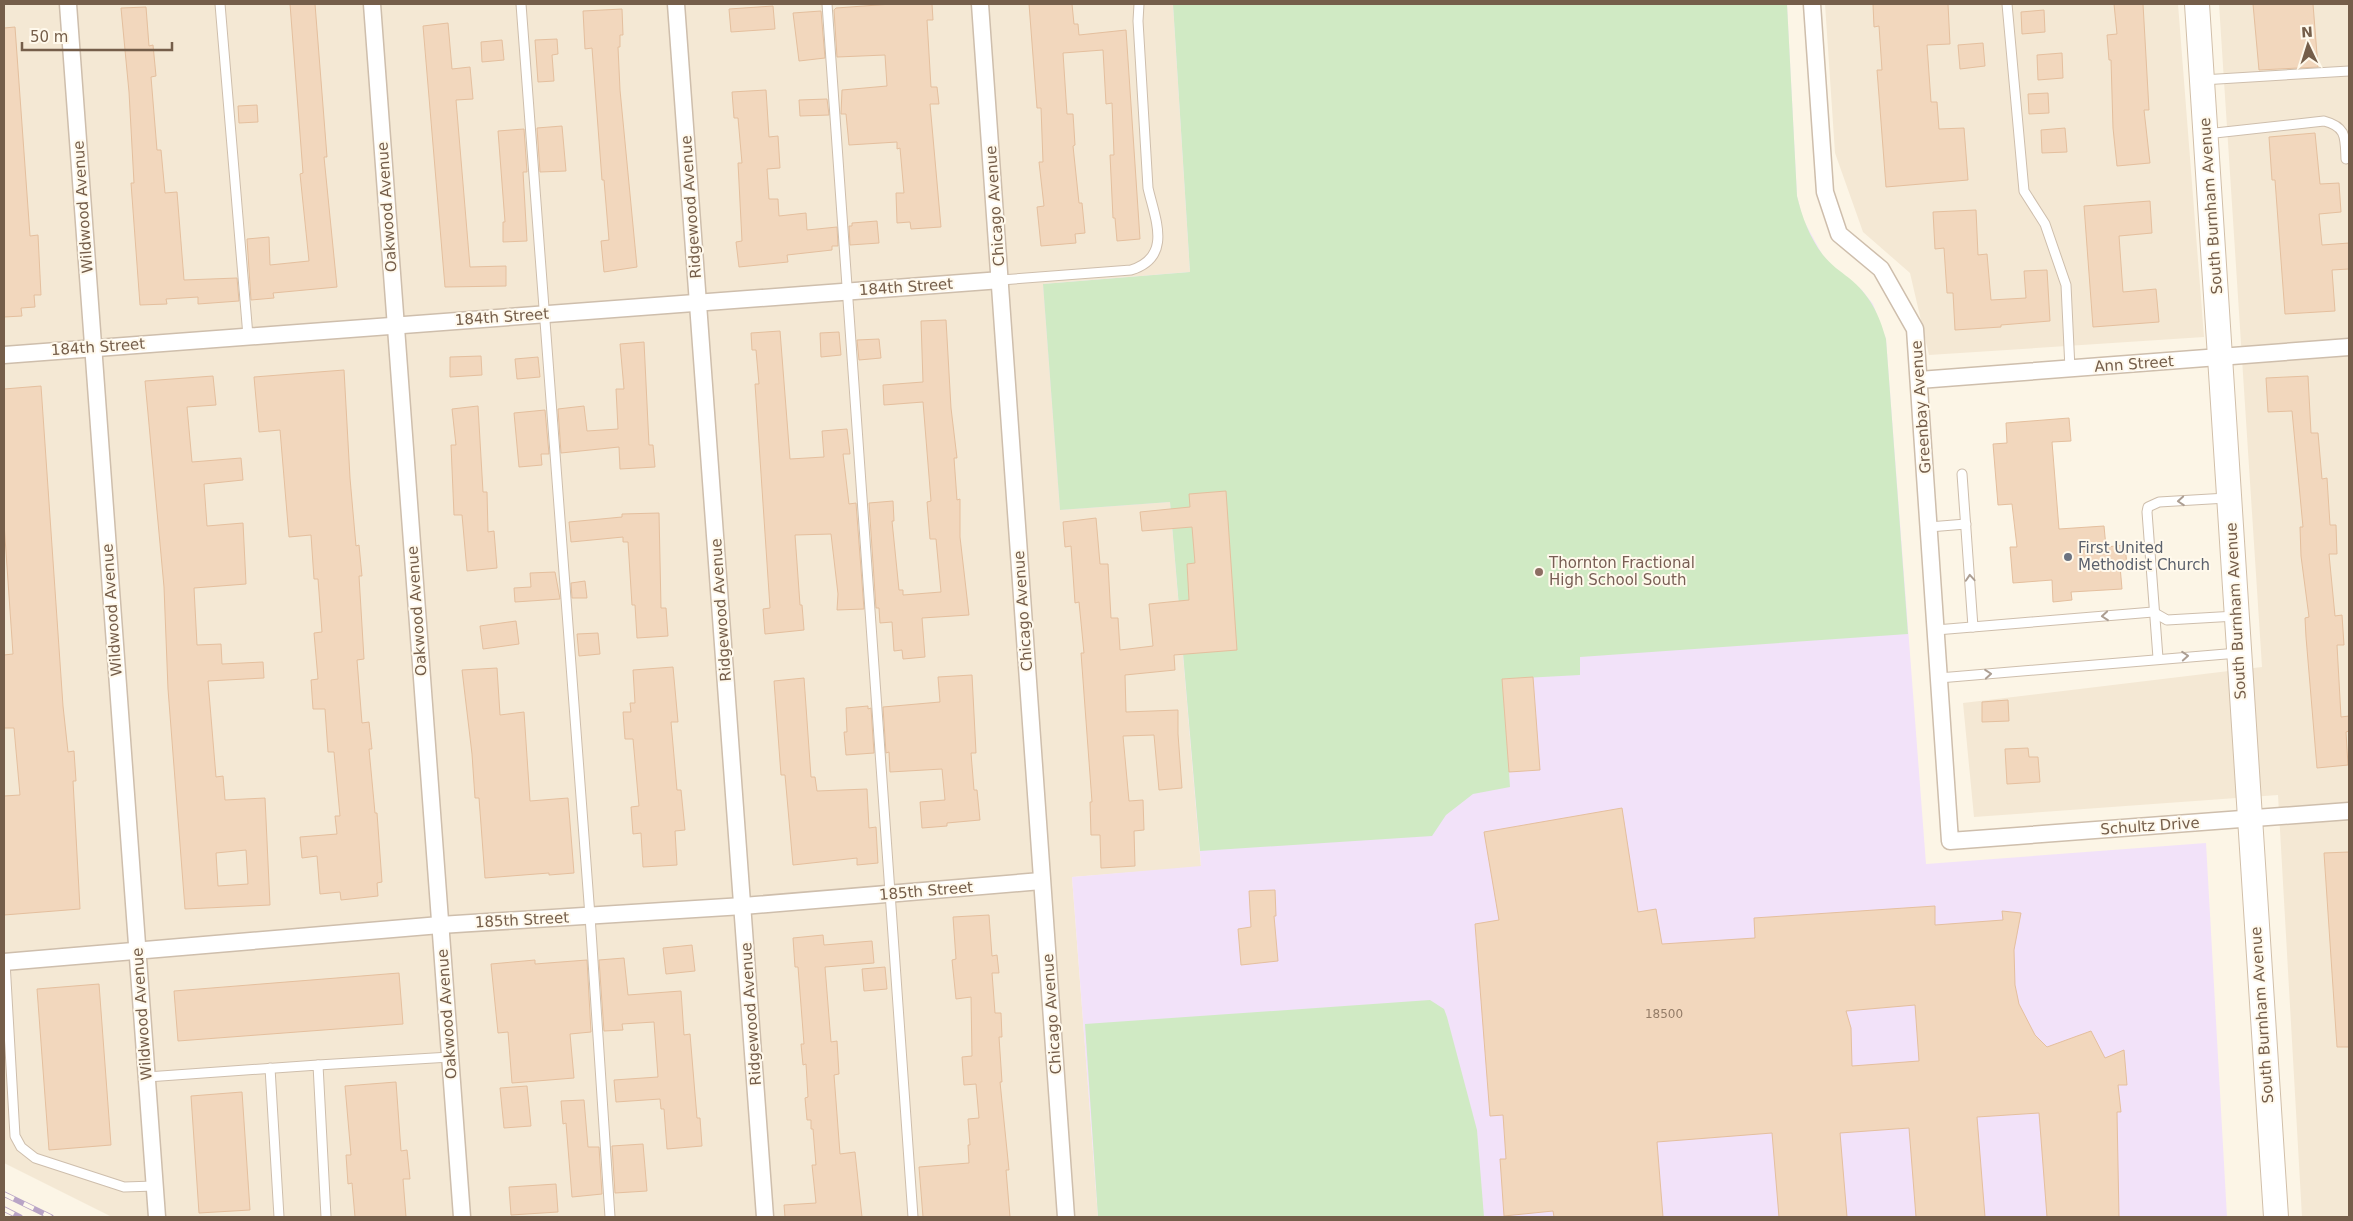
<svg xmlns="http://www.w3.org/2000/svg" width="2353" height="1221" viewBox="0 0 2353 1221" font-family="'DejaVu Sans',sans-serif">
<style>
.residential{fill:#f4e8d4}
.education{fill:#f2e2f9}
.green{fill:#d0eac4}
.building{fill:#f2d7bd;stroke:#e4bf9e;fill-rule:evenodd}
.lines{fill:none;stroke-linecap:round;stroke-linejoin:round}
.service-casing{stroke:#cebeac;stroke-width:11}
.minor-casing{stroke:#cebeac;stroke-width:19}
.secondary-casing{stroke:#d1bfa9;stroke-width:26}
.service{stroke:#fff;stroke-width:9}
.minor{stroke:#fff;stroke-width:16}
.secondary{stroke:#fff;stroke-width:24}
.rail-casing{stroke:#b9a4c6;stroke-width:5.5}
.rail{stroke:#fff9ec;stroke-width:4;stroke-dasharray:11;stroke-linecap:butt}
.oneway{stroke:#ac9e92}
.worship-dot{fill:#6b7280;stroke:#fff9ec;stroke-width:2}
.education-dot{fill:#8d6e63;stroke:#fff9ec;stroke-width:2}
.labels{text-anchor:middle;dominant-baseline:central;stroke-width:4;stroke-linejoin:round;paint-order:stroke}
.number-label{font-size:12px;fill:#947c67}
.street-label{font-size:15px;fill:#755e4a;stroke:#fff9ec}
.worship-label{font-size:15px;fill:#5b616d;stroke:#fff9ec;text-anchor:start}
.education-label{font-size:15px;fill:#785e54;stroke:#fff9ec;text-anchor:start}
</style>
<rect width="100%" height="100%" fill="#fcf5e6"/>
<!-- residential -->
<g class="residential">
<polygon points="4,4 1173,4 1190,272 1043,284 1170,501 1201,867 1072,877 1098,1217 112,1217 4,1163"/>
<polygon points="1825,4 2178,4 2204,337 1929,355 1910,273 1863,232 1835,153"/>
<polygon points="2219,4 2349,4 2349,1217 2302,1217 2278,795 1974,817 1963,703 2262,667"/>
</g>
<!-- education -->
<polygon class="education" points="1173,4 1787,4 1797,196 1803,219 1822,254 1833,267 1862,290 1873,304 1886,339 1926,864 2206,843 2227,1217 1098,1217 1072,877 1201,866 1170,502 1060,510 1043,284 1190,272"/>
<!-- green -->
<g class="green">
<path d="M1173,4h614l10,192c5,21 13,42 26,59 8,10 17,16 26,23 21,17 30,36 37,61l22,295 -328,23v18l-77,4 7,108 -37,7 -27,21 -14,21 -232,15 -30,-349 -110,8 -17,-226 147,-12z"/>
<polygon points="1430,1000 1444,1009 1447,1017 1477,1130 1484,1217 1098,1217 1085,1024"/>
</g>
<!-- building -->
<g class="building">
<polygon points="290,4 315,4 327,157 324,157 337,287 273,293 274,298 251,300 247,239 269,237 270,265 309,261 300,174 303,173"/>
<polygon points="892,4 932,4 933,20 927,20 931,87 937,87 939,104 930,104 941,227 911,229 910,222 897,223 896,193 904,193 900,148 897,149 897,142 849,145 846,114 841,114 842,90 887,86 885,55 837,57 834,10 836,8"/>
<polygon points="1029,4 1072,4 1074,24 1078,24 1079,35 1126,30 1140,239 1117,241 1115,218 1113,218 1110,155 1114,155 1112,103 1106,104 1103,50 1063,53 1067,114 1073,114 1075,145 1073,146 1079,203 1082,203 1085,233 1075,234 1076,243 1041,246 1037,207 1044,206 1039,162 1043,162 1041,108 1037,108"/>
<polygon points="1873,4 1948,4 1950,44 1927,45 1931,102 1937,102 1939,129 1964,128 1968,180 1886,187 1877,70 1882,70 1879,26 1874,27"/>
<polygon points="2114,4 2143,4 2149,110 2144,110 2150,163 2117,166 2113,128 2111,60 2109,60 2107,35 2117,34"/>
<polygon points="2253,4 2313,4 2318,67 2259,70"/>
<polygon points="773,6 775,29 731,32 729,9"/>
<polygon points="146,7 149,46 153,45 156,76 151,77 157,150 161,150 165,193 177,192 184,280 237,278 239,301 198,304 198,297 166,299 167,304 140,305 131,183 134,183 129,92 121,8"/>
<polygon points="622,9 623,35 620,35 620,47 618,47 620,90 637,267 604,272 601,241 609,240 604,180 602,180 592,48 585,49 583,11"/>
<polygon points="2044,10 2045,32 2022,34 2021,12"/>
<polygon points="821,11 825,58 799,61 793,13"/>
<polygon points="448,23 452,69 470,67 473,99 456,100 470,267 506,266 506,286 445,287 423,26"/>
<polygon points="15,27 30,236 38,235 41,295 34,295 35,307 21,308 22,316 4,317 4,28"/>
<polygon points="557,39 558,54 552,55 554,81 538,82 535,40"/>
<polygon points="502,40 504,60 482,62 481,42"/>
<polygon points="1983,43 1985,66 1960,69 1958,45"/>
<polygon points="2062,53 2063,78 2038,80 2037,55"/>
<polygon points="766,90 769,137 778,136 780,168 767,169 769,199 778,199 779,216 806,213 807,230 837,227 838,246 832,246 832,250 787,255 788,262 739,267 736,242 742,241 738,163 742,163 738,118 734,118 732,92"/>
<polygon points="2048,93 2049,113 2029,114 2028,94"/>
<polygon points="827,99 829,115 800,116 799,100"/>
<polygon points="257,105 258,122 239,123 238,106"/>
<polygon points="562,126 566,171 540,172 537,128"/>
<polygon points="2065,128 2067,152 2042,153 2041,130"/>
<polygon points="524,129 527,172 523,172 527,241 503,242 503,222 505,222 498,131"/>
<polygon points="2315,133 2320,184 2339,183 2341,212 2319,214 2322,245 2349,243 2349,269 2332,270 2335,311 2285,314 2275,180 2272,180 2269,137"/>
<polygon points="2150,201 2152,233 2119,236 2123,292 2156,289 2159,322 2093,327 2084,206"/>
<polygon points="1976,210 1978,255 1987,254 1991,300 2026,298 2024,271 2047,270 2050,321 2001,325 2001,327 1955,330 1953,293 1947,293 1944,248 1935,249 1933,212"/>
<polygon points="877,221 879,243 850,245 849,226 852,226 852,223"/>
<polygon points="946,320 951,408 957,458 954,458 957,500 960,499 960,537 969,615 922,618 925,657 903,659 902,650 894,651 892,622 880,623 879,608 876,608 869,503 893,501 894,521 892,521 899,590 903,590 903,595 941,592 936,539 930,539 927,502 931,501 923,402 884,405 883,385 923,382 921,321"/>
<polygon points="780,331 790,459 824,457 822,431 847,429 850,454 843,454 849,504 856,503 864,609 837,610 838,594 831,534 795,535 800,605 802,605 804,630 765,634 763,609 770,608 755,384 759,384 756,350 752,350 751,333"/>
<polygon points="839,332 841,355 821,357 820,333"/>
<polygon points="879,339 881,358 859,360 857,340"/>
<polygon points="644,342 649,445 653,445 655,467 620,469 619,447 561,453 558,409 584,406 587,431 618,429 616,389 624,389 620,344"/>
<polygon points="481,356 482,375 450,377 450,357"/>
<polygon points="538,357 540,377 517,379 515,359"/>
<polygon points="344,370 350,478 356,546 359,545 362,576 359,576 364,659 357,660 362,723 369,722 372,749 369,749 375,813 377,813 382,882 377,883 378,896 341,900 340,892 320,894 317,856 302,858 300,837 337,834 335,816 340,816 334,752 328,752 325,709 313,709 311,680 318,679 314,633 322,632 318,579 314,579 311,535 289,537 280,430 259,432 254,377"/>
<path d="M213,376l3,29 -29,2 5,55 49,-4 2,22 -39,4 3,42 36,-3 3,61 -52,4 3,57 24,-1 1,20 41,-2 1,16 -56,3 8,96 7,-1 2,24 40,-2 5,107 -85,4 -17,-220 -4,-102 -19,-206zM246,850l2,34 -30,2 -2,-33z"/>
<polygon points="2308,376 2311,433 2318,433 2322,479 2327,478 2330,525 2336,525 2337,554 2329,554 2335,616 2342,615 2344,645 2337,645 2341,717 2349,716 2349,731 2346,732 2348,765 2317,768 2306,637 2305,618 2309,617 2301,556 2300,527 2303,527 2292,411 2268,412 2266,378"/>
<polygon points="41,386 63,706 68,752 74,751 76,781 73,781 80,909 4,915 4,796 20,795 14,728 4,728 4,655 13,654 4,523 4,389"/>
<polygon points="478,406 483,492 487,492 488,532 494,531 497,568 467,571 462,515 454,515 451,445 456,445 452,409"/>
<polygon points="545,410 549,454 541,454 542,465 519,467 514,413"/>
<polygon points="2069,418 2071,441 2052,442 2059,529 2104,526 2106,547 2125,545 2127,566 2120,566 2122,589 2071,592 2072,600 2053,602 2052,580 2013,583 2010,547 2017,547 2012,504 1998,505 1993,444 2007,443 2006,423"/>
<polygon points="1226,491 1237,650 1174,655 1175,670 1125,675 1126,712 1178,710 1178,734 1182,788 1159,790 1154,735 1123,736 1129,801 1143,800 1144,830 1134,831 1135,866 1101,868 1100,835 1091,835 1090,802 1092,802 1081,653 1084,653 1079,602 1075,603 1071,546 1065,547 1063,522 1096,518 1100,564 1108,564 1111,618 1118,618 1120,650 1153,646 1149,604 1189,600 1187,564 1195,563 1192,527 1142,531 1140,512 1190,507 1189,494"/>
<polygon points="659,513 661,608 666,608 668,636 637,638 635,605 632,605 628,542 623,542 623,537 571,542 569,522 622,517 622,514"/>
<polygon points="555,572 560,599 515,602 514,588 531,587 530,573"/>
<polygon points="585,581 587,598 572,598 571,583"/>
<polygon points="516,621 519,644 483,649 480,626"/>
<polygon points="598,633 600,654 579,656 577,634"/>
<polygon points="673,667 678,722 671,722 677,790 681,790 685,830 675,831 677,865 643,867 641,833 633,834 631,807 639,806 633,739 625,739 623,712 631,712 630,703 635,703 633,670"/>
<polygon points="497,668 500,715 524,712 530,801 568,798 574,873 549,875 549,873 485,878 479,798 475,798 472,754 462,670"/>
<polygon points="972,675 976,753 971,753 974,790 977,790 980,820 947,823 947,826 922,828 920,802 945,800 942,769 890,772 889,752 886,753 883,707 940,702 938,677"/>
<polygon points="1533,677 1540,770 1509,772 1502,679"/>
<polygon points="804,678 811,777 815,777 817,791 867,789 869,828 876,827 878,863 857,865 857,858 793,865 785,775 781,775 774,681"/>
<polygon points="2008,700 2009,721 1982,722 1982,702"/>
<polygon points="868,706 868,709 871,708 874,753 846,755 844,732 847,732 846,708"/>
<polygon points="2028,748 2029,757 2038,757 2040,782 2007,784 2005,749"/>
<path d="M1622,808l16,104 18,-3 6,35 93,-6 -1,-20 181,-12v19l68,-5 -1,-9 19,2 -7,37 1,35 4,19 16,31 12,12 44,-16 14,27 19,-8 3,35h-9l3,27h-4l2,105h-72l-8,-104 -62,4 8,100h-69l-7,-89 -69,5 7,84h-68l-7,-84 -115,9 6,75h-109l-1,-6 -49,5 -4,-57h6l-3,-44 -13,1 -15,-192 24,-4 -15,-88zM1915,1005l4,56 -67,5 -1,-38 -5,-17z"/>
<polygon points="2349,852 2349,1047 2337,1047 2324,853"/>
<polygon points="1275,890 1276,916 1274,916 1278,961 1241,965 1238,929 1251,927 1249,891"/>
<polygon points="989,915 992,956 997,955 999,973 992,973 995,1013 1001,1013 1002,1037 999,1037 1002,1082 1000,1082 1009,1170 1006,1170 1010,1217 923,1217 919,1167 969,1163 968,1145 970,1145 968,1119 979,1118 976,1084 964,1085 962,1057 972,1056 971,997 956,999 952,960 956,959 953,917"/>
<polygon points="823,935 824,945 872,941 874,963 825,967 831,1042 837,1041 839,1074 834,1075 840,1154 855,1152 862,1217 785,1217 784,1205 816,1203 812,1165 816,1165 813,1129 811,1129 811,1120 807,1120 805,1098 808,1097 806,1064 803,1065 801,1044 804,1044 798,967 795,967 793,938"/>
<polygon points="692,945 695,971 666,974 663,948"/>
<polygon points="624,958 628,995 681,991 684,1035 690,1034 697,1118 700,1118 702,1146 667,1149 664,1109 661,1109 660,1099 616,1102 614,1080 658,1077 654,1022 622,1024 623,1030 604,1031 599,960"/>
<polygon points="535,960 535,964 587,960 591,1032 570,1034 574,1078 512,1083 508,1032 498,1033 491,964"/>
<polygon points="885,967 887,989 864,991 862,969"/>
<polygon points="399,973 403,1024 178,1041 174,991"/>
<polygon points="99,984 111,1145 49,1150 37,989"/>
<polygon points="396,1082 401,1151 407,1150 410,1179 403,1179 406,1217 355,1217 352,1183 348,1184 346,1155 351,1155 345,1086"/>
<polygon points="527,1086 531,1126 504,1128 500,1088"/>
<polygon points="242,1092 250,1210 199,1213 191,1096"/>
<polygon points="584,1100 588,1147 599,1147 602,1194 572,1197 566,1123 563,1124 561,1101"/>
<polygon points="643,1144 647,1191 615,1193 612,1146"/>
<polygon points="556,1184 558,1212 511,1215 509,1187"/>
</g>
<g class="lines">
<!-- service casing -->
<g class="service-casing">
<g id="service">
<polyline points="220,4 248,336"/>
<polyline points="521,4 590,916 610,1217"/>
<polyline points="827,4 913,1217"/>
<polyline points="2007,4 2024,191 2045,224 2066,285 2070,369"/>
<polyline points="2202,80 2349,71"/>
<path d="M2206,134l118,-13c23,6 21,17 22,38"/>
<path d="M1001,280l130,-10c42,-13 24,-51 17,-82l-10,-167 1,-17"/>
<polyline points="1962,474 1973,627"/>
<polyline points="1929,527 1966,524"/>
<polyline points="1936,630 2153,612 2167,620 2236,616"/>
<polyline points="2158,658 2147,512 2148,507 2159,502 2227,498"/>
<polyline points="1939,678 2238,653"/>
<polyline points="5,962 15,1136 21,1147 35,1158 124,1187 155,1186"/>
<polyline points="318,1065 450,1057"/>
<polyline points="270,1068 279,1217"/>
<polyline points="147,1077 318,1065 326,1217"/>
</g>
</g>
<!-- minor casing -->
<g class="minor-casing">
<g id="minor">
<polyline points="68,4 157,1217"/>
<polyline points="372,4 462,1217"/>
<polyline points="676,4 765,1217"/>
<polyline points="980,4 1066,1217"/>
<polyline points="1812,4 1825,192 1839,234 1881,269 1915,329 1950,841 2349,811"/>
<polyline points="4,355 1001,280"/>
<polyline points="1919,380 2349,347"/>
<polyline points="4,962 440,925 743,906 1041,881"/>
</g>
</g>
<!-- secondary casing -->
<g class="secondary-casing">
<polyline id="secondary" points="2197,4 2276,1217"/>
</g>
<!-- service -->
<use href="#service" class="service"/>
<!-- minor -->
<use href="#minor" class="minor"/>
<!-- secondary -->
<use href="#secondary" class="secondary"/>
<!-- rail casing -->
<g class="rail-casing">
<g id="rail">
<polyline points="4,1194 51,1217"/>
<polyline points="4,1209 20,1217"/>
</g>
</g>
<!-- rail -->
<use href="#rail" class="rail"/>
</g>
<!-- one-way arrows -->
<defs><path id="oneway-chevron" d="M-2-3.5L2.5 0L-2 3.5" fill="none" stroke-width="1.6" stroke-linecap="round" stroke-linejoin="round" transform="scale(1.25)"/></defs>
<g class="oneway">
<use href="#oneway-chevron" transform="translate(2181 501) rotate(176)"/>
<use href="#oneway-chevron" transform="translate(1970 578) rotate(-94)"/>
<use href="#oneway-chevron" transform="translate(2105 616) rotate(175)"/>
<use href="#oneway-chevron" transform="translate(2185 656) rotate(-4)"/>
<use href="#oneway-chevron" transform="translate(1988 674) rotate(-5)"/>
</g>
<!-- markers -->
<circle class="worship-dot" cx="2068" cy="557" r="5"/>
<circle class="education-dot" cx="1539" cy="572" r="5"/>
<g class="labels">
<!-- number labels -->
<g class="number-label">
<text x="1664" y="1014">18500</text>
</g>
<!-- street labels -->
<g class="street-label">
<text transform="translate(995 206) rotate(-94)">Chicago Avenue</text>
<text transform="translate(2211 206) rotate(-94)">South Burnham Avenue</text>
<text transform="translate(83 207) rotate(-94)">Wildwood Avenue</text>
<text transform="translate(387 207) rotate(-94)">Oakwood Avenue</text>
<text transform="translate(691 207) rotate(-94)">Ridgewood Avenue</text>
<text transform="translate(906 287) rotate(-4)">184th Street</text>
<text transform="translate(502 317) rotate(-4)">184th Street</text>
<text transform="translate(98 347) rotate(-4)">184th Street</text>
<text transform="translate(2134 364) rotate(-4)">Ann Street</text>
<text transform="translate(1921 407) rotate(-94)">Greenbay Avenue</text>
<text transform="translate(112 610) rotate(-94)">Wildwood Avenue</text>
<text transform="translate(721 610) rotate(-94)">Ridgewood Avenue</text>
<text transform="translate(417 611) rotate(-94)">Oakwood Avenue</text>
<text transform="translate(1023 611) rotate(-94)">Chicago Avenue</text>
<text transform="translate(2236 611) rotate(-93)">South Burnham Avenue</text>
<text transform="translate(2150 826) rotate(-4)">Schultz Drive</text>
<text transform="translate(926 891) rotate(-5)">185th Street</text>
<text transform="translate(522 920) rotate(-3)">185th Street</text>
<text transform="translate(142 1014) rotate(-94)">Wildwood Avenue</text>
<text transform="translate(447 1014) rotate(-94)">Oakwood Avenue</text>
<text transform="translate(751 1014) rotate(-94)">Ridgewood Avenue</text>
<text transform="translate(1052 1014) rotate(-94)">Chicago Avenue</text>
<text transform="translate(2262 1015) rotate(-94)">South Burnham Avenue</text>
</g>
<!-- worship labels -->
<g class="worship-label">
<text x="2078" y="548">First United<tspan x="2078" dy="17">Methodist Church</tspan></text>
</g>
<!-- education labels -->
<g class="education-label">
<text x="1549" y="563">Thornton Fractional<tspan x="1549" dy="17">High School South</tspan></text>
</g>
</g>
<!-- border -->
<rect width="2353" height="1221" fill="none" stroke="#755e4a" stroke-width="10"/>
<!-- north arrow -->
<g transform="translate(2308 45) rotate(356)" stroke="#fff9ec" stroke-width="4" paint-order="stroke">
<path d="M0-4L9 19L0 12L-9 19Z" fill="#755e4a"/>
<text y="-8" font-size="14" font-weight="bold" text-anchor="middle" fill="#755e4a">N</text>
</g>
<!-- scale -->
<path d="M22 42v8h150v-8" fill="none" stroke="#755e4a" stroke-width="2.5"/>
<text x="30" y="42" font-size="15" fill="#755e4a" stroke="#fff9ec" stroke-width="4" paint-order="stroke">50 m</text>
</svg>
